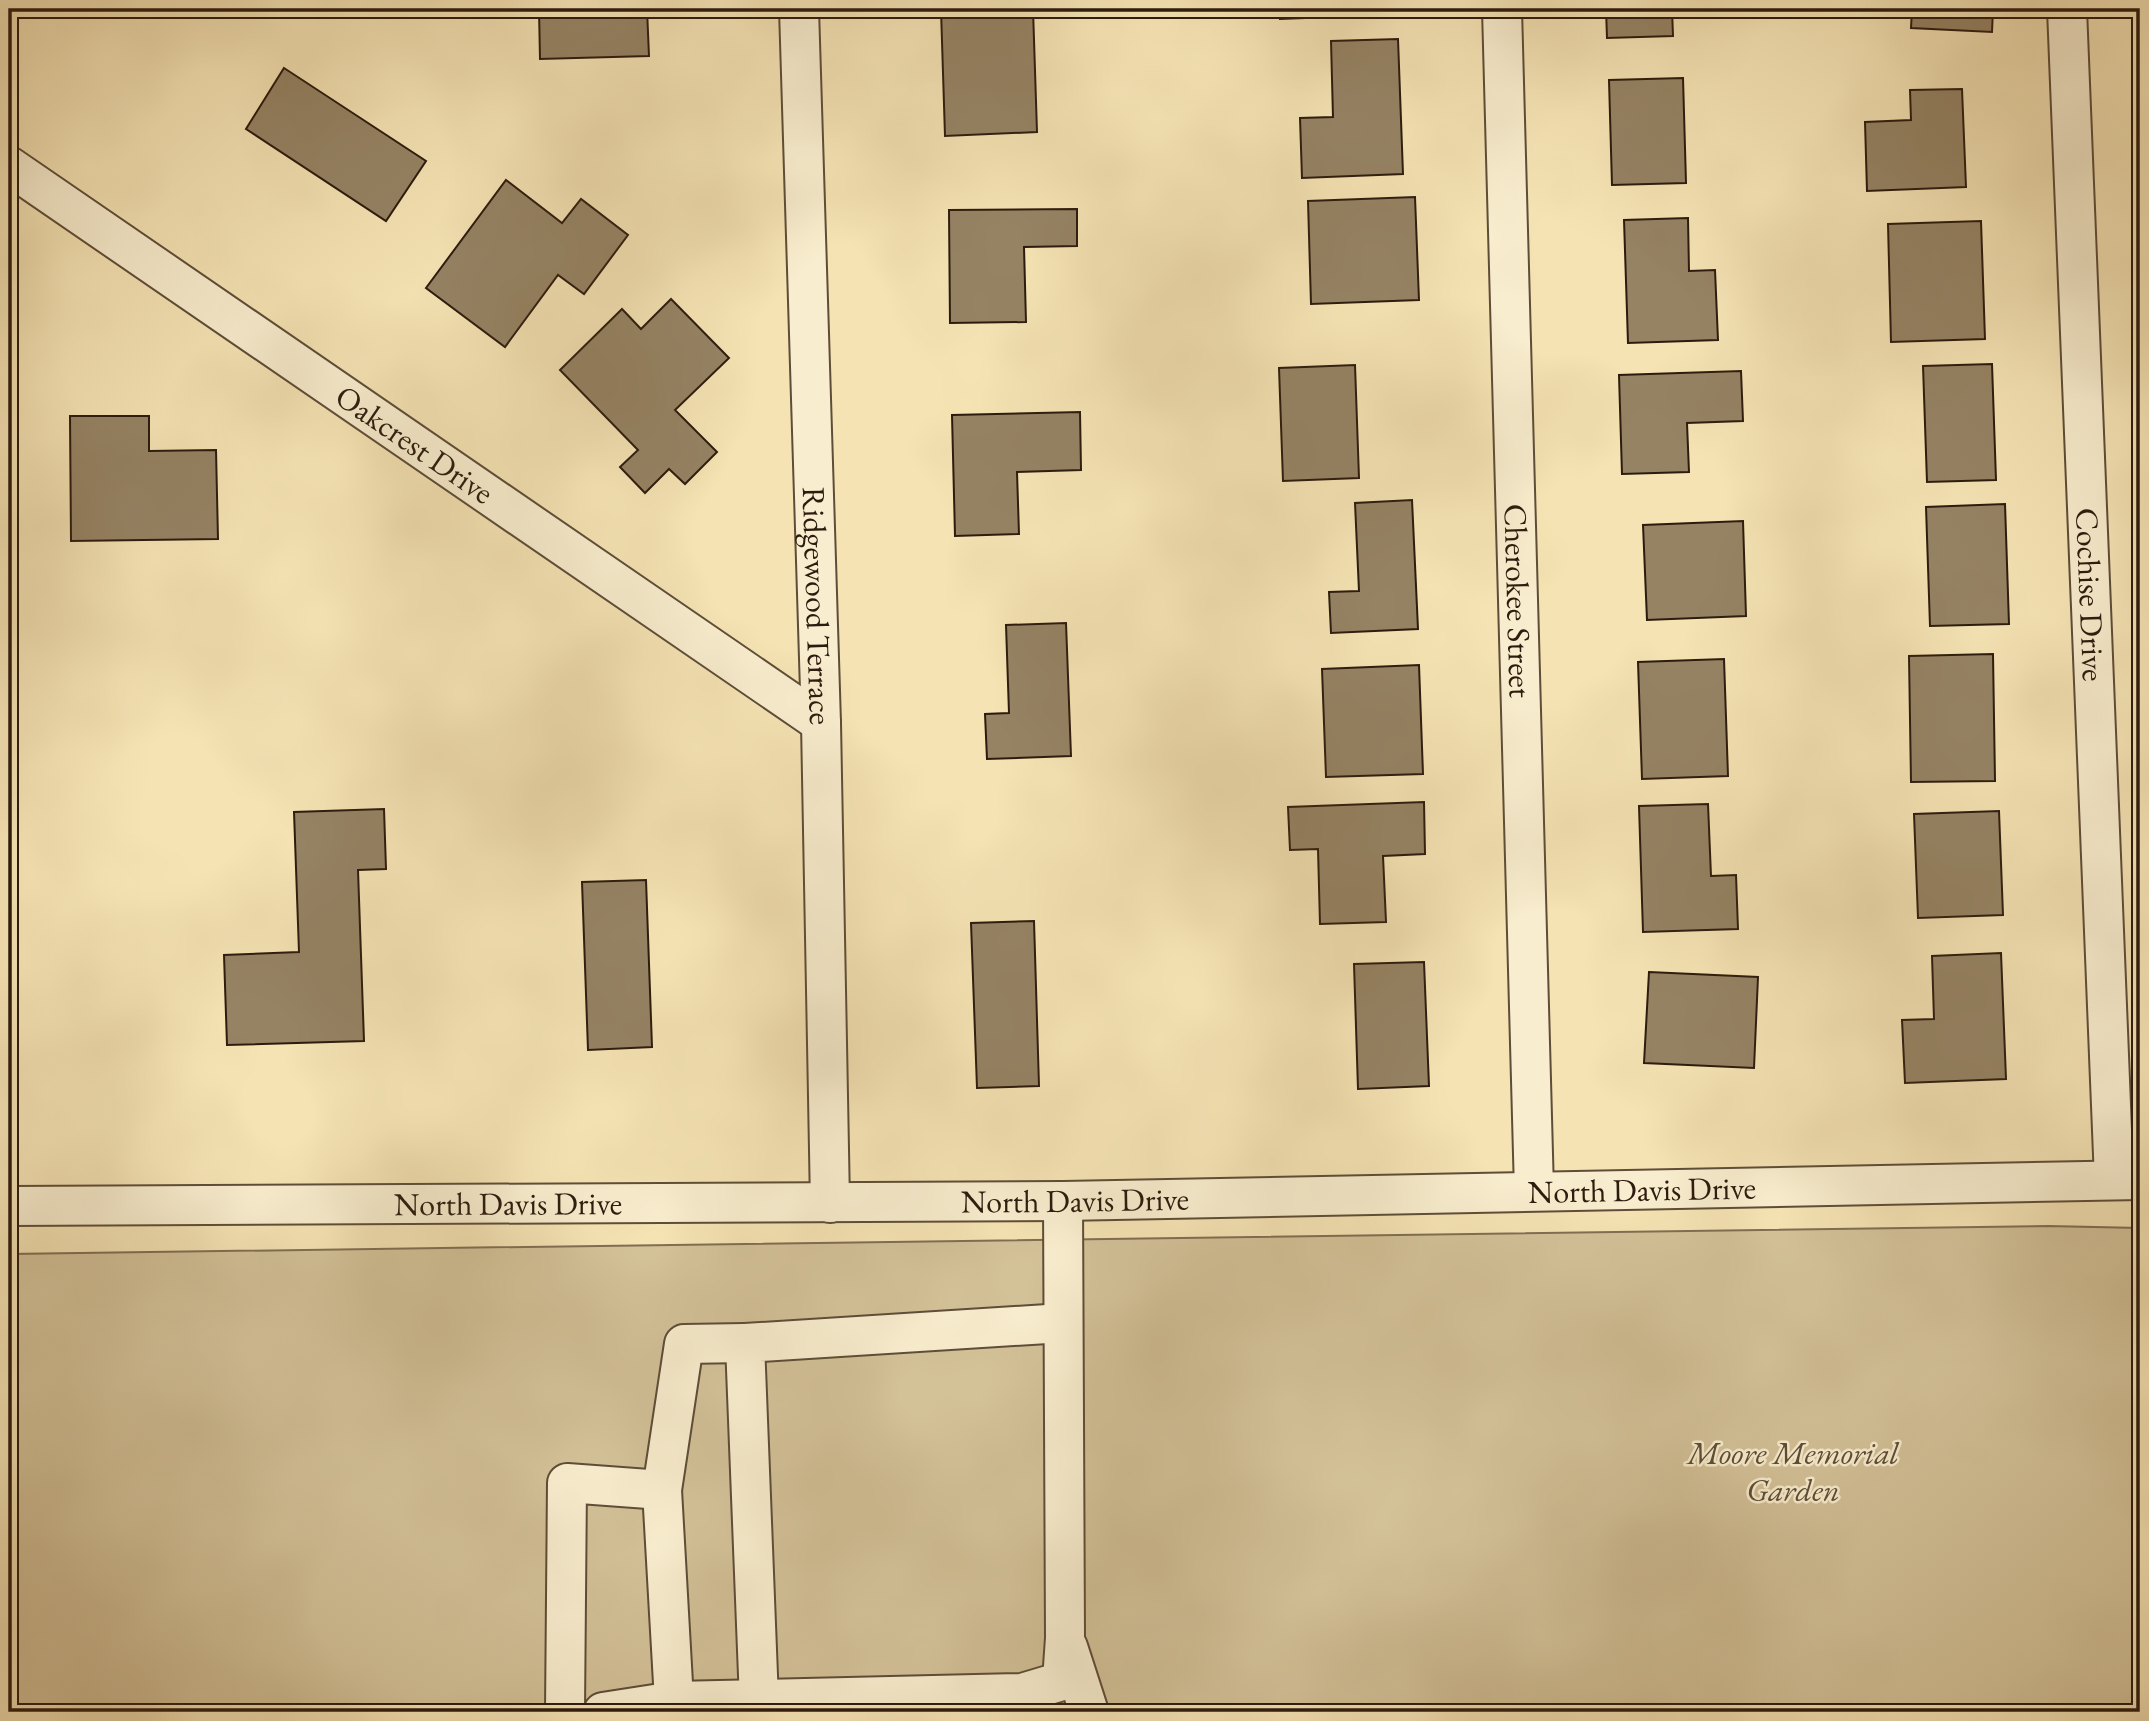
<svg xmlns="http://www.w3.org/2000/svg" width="2149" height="1721" font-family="'EB Garamond',serif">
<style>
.green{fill:#d3c198;stroke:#806e53;stroke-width:2}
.building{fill:#958364;stroke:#2c1b0e;stroke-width:2}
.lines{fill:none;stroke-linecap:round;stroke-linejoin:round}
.minor-casing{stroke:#5e4d38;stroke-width:42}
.minor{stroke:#f8edce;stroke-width:38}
.labels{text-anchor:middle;stroke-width:5;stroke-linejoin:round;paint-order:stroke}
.street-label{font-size:32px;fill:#2c1b0e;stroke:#f8edce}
.park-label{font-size:32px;font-style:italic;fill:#5e4d37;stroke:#f8edce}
</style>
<rect width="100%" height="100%" fill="#f5e3b4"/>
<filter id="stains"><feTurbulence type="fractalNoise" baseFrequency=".00286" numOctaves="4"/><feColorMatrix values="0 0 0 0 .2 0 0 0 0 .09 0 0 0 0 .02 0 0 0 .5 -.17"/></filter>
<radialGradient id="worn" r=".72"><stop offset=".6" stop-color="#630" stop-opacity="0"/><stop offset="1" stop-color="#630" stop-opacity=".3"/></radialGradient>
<path class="green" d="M2048,1226L2140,1228V1712H9V1254Z"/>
<g class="building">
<path d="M539,9H647L649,56L540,59Z"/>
<path d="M1033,9L1037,132L945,136L941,10Z"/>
<path d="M1280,9H1357L1358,16L1280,19Z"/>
<path d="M1606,9H1672L1673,36L1607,38Z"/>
<path d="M1912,9H1993L1992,32L1911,28Z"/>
<path d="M1398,39L1403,174L1302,178L1300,118L1333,117L1331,41Z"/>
<path d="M284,68L426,161L386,221L246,129Z"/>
<path d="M1683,78L1686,183L1612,185L1609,80Z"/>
<path d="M1962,89L1966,187L1867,191L1865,122L1911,120L1910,90Z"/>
<path d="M506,180L562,223L581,199L628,235L584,294L558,275L505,347L426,288Z"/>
<path d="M1415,197L1419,300L1311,304L1308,201Z"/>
<path d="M1077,209V246L1024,247L1026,322L950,323L949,210Z"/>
<path d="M1688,218L1689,271L1715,270L1718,340L1628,343L1624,220Z"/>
<path d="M1981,221L1985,339L1891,342L1888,224Z"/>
<path d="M671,299L729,358L675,410L717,452L685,484L669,469L645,493L620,467L638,450L560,370L622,309L641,329Z"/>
<path d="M1992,364L1996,480L1927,482L1923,366Z"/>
<path d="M1355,365L1359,478L1283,481L1279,368Z"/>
<path d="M1741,371L1743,421L1687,423L1689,472L1622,474L1619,375Z"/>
<path d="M1080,412L1081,470L1017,472L1019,534L955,536L952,415Z"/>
<path d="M70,416H149V451L216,450L218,539L71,541Z"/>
<path d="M1412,500L1418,629L1331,633L1329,592L1359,591L1355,503Z"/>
<path d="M2005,504L2009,624L1930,626L1926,507Z"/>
<path d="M1743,521L1746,616L1647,620L1643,525Z"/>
<path d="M1066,623L1071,756L987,759L985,714L1009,713L1006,625Z"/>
<path d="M1993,654L1995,781L1911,782L1909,656Z"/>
<path d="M1724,659L1728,776L1642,779L1638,662Z"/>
<path d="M1419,665L1423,774L1326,777L1322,669Z"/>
<path d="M1424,802L1425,854L1383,856L1386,922L1320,924L1318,849L1290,850L1288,807Z"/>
<path d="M1708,804L1711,876L1736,875L1738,929L1643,932L1639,806Z"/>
<path d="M384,809L386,869L358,870L364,1041L227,1045L224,955L299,952L294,812Z"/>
<path d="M1999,811L2003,915L1918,918L1914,814Z"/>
<path d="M646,880L652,1047L588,1050L582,882Z"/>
<path d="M1034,921L1039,1086L977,1088L971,923Z"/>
<path d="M2001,953L2006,1079L1905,1083L1902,1020L1934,1019L1932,956Z"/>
<path d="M1424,962L1429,1086L1358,1089L1354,964Z"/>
<path d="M1649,972L1758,977L1754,1068L1644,1063Z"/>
</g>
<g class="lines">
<g class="minor-casing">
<g id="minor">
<path id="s1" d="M799,9L821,723L830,1203"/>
<path id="s2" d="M1502,9L1534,1191"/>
<path id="s3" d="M2067,9L2114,1180"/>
<path id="s4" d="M9,166L821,723"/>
<path id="s5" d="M9,1206L1063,1201L2140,1180"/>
<path d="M1068,1647L1089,1712"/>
<path d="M674,1701L662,1490L684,1344L745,1343"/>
<path d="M759,1701L745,1343L1063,1323"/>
<path d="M565,1712L567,1483L662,1490"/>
<path d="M603,1712L674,1701L1022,1693L1062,1681L1065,1638L1063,1201"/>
</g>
</g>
<use href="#minor" class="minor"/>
</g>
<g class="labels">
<g class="street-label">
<text dy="11" stroke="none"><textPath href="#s4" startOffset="492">Oakcrest Drive</textPath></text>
<text dy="11" stroke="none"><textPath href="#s3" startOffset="586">Cochise Drive</textPath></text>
<text dy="11" stroke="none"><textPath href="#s2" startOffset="592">Cherokee Street</textPath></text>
<text dy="11" stroke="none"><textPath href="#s1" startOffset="597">Ridgewood Terrace</textPath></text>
<text dy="11" stroke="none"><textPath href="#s5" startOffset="1633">North Davis Drive</textPath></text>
<text dy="11" stroke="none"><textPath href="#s5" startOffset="1066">North Davis Drive</textPath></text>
<text dy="11" stroke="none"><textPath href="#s5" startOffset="499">North Davis Drive</textPath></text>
</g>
<g class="park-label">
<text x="1793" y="1464">Moore Memorial<tspan x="1793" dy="37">Garden</tspan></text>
</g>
</g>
<rect width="2149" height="1721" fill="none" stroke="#f5e3b4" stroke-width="35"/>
<rect x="10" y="10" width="2128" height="1700" fill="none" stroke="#2c1b0e" stroke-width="3.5"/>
<rect x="18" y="18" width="2114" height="1686" fill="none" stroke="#2c1b0e" stroke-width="2"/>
<rect width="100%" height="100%" filter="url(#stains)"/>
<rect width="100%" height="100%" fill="url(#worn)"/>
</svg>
